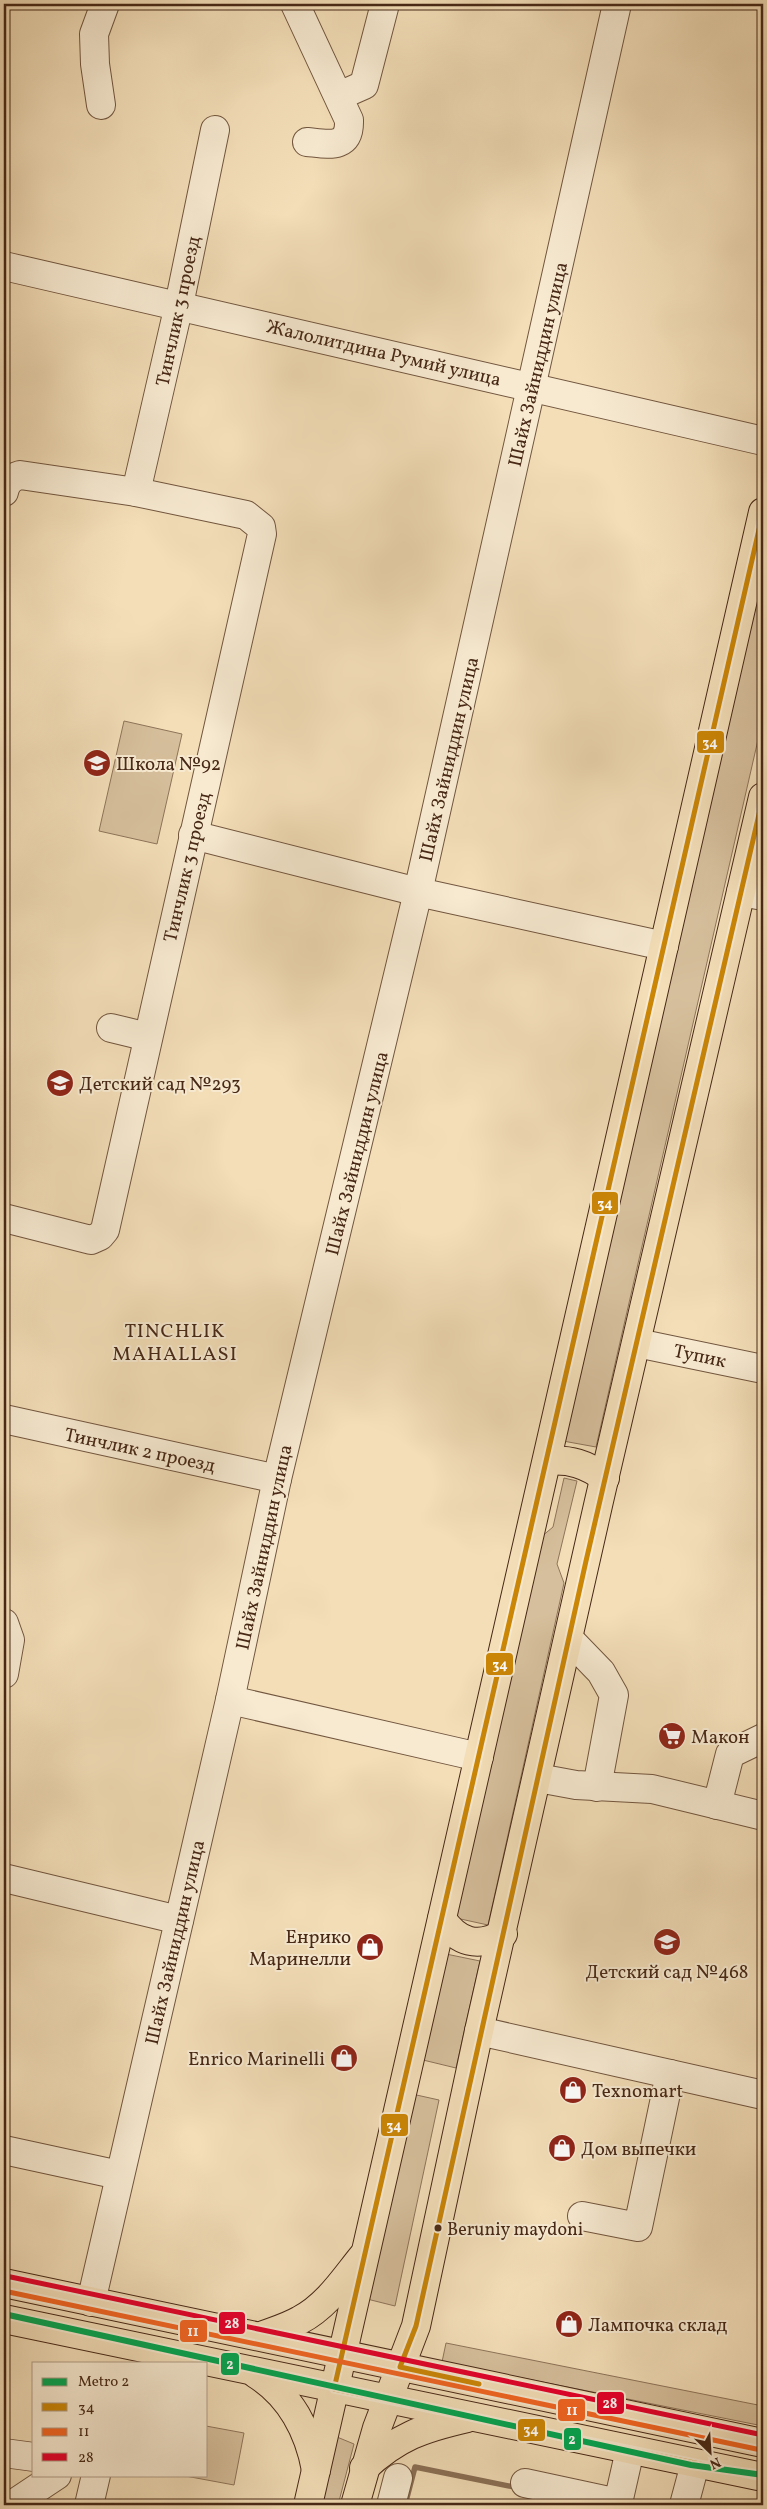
<svg xmlns="http://www.w3.org/2000/svg" width="767" height="2509" font-family="Vollkorn,serif">
<style>
.green{fill:#d6bf9c;stroke:#8e7459}
.lines{fill:none;stroke-linecap:round;stroke-linejoin:round}
.stream{stroke:#8b7056;stroke-width:5.5}
.minor-casing{stroke:#72563e;stroke-width:30}
.major-casing{stroke:#472816;stroke-width:30}
.highway-casing{stroke:#472816;stroke-width:30}
.minor{stroke:#f7ead1;stroke-width:28}
.major{stroke:#f3deb8;stroke-width:28}
.highway{stroke:#f3deb8;stroke-width:28}
.bus-1-casing{stroke:#f7ead1;stroke-width:9}
.bus-2-casing{stroke:#f7ead1;stroke-width:9}
.bus-3-casing{stroke:#f7ead1;stroke-width:9}
.bus-1{stroke:#cb8606;stroke-width:5}
.bus-2{stroke:#f26522;stroke-width:5}
.bus-3{stroke:#e4002b;stroke-width:5}
.metro-1-casing{stroke:#f7ead1;stroke-width:10}
.metro-1{stroke:#00a651;stroke-width:6}
.bus-dot{fill:#472816;stroke:#f7ead1;stroke-width:2}
.labels{text-anchor:middle;stroke-width:4;stroke-linejoin:round;paint-order:stroke}
.bus-label{font-size:18px;fill:#472816;stroke:#f7ead1;text-anchor:start}
.street-label{font-size:19px;fill:#472816;stroke:#f7ead1}
.poi-label{font-size:19px;fill:#472816;stroke:#f7ead1;text-anchor:start}
.neighbourhood-label{font-size:20px;letter-spacing:1px;fill:#472816;stroke:#f7ead1}
.line-badge{stroke:#f7ead1;stroke-width:2}
.badge-label{font-size:14px;text-anchor:middle;font-weight:bold;fill:#fff}
</style>
<rect width="100%" height="100%" fill="#f3deb8"/>
<filter id="stains"><feTurbulence type="fractalNoise" baseFrequency=".004" numOctaves="4"/><feColorMatrix values="0 0 0 0 .2 0 0 0 0 .09 0 0 0 0 .02 0 0 0 .5 -.17"/></filter>
<radialGradient id="worn" r=".72"><stop offset=".6" stop-color="#630" stop-opacity="0"/><stop offset="1" stop-color="#630" stop-opacity=".3"/></radialGradient>
<g class="green">
<path d="M763,572V718L596,1447L563,1441Z"/>
<path d="M124,721L182,734L157,844L99,831Z"/>
<path d="M564,1478L577,1481L557,1564L564,1583L488,1925L456,1918L541,1537L553,1527Z"/>
<path d="M446,1954L480,1961L456,2068L423,2060Z"/>
<path d="M412,2094L439,2100L395,2306L367,2299Z"/>
<path d="M446,2343L763,2406V2426L442,2362Z"/>
<path d="M206,2426L244,2433L234,2485L180,2475H206Z"/>
<path d="M337,2437L354,2444L338,2505H322Z"/>
</g>
<g class="lines">
<path class="stream" d="M405,2505L415,2467L519,2488"/>
<g class="minor-casing">
<g id="minor">
<path d="M295,4L349,120C350,150 328,144 307,142"/>
<path d="M339,96L364,85L385,4"/>
<path d="M101,105L95,64L94,34L105,4"/>
<path d="M4,266L763,441"/>
<path d="M4,492C6,483 10,478 20,475L136,492L246,515L261,527L262,534L105,1230L100,1236L91,1240L4,1218"/>
<path d="M136,492L179,305L215,130"/>
<path d="M193,835L418,892L664,946"/>
<path d="M741,892L763,896"/>
<path d="M111,1028L148,1037"/>
<path d="M637,1343L763,1369"/>
<path d="M4,1419L277,1479"/>
<path d="M4,1623L10,1640L4,1674"/>
<path d="M569,1639L601,1672L614,1695L597,1787"/>
<path d="M230,1700L479,1757"/>
<path d="M538,1778L576,1785L652,1789L763,1816"/>
<path d="M717,1805L730,1754L763,1738"/>
<path d="M4,1878L179,1920"/>
<path d="M479,2031L763,2095"/>
<path d="M4,2150L119,2175"/>
<path d="M582,2216L638,2227L670,2074"/>
<path d="M91,2302L230,1700L277,1479L418,892L617,4"/>
<path d="M4,2453L34,2457"/>
<path d="M525,2483L618,2503L630,2450"/>
<path d="M12,2505L57,2475"/>
<path d="M89,2505L96,2475"/>
<path d="M391,2505L398,2478"/>
<path d="M684,2505L695,2464"/>
</g>
</g>
<g class="major-casing">
<g id="major">
<path d="M4,2283L763,2443"/>
<path d="M4,2319C257,2374 510,2426 763,2477"/>
<path d="M256,2374C290,2395 309,2431 316,2470"/>
</g>
</g>
<g class="highway-casing">
<g id="highway">
<path d="M547,1461C570,1459 586,1464 605,1478"/>
<path d="M442,1919C458,1943 478,1948 503,1934"/>
<path d="M261,2336C274,2331 288,2327 300,2320C327,2306 344,2279 362,2257"/>
<path d="M364,2468C397,2437 423,2428 467,2418"/>
<path d="M308,2505L763,512"/>
<path d="M355,2505L377,2428L416,2326L479,2031L599,1501L763,797"/>
</g>
</g>
<use href="#minor" class="minor"/>
<use href="#major" class="major"/>
<use href="#highway" class="highway"/>
<g class="bus-1-casing">
<g id="bus-1">
<path d="M763,512L334,2389L763,2477"/>
<path d="M479,2384L400,2367L416,2326L586,1561L763,797"/>
</g>
</g>
<g class="bus-2-casing">
<path id="bus-2" d="M4,2291L761,2450"/>
</g>
<g class="bus-3-casing">
<path id="bus-3" d="M6,2276L763,2435"/>
</g>
<use href="#bus-1" class="bus-1"/>
<use href="#bus-2" class="bus-2"/>
<use href="#bus-3" class="bus-3"/>
<g class="metro-1-casing">
<path id="metro-1" d="M4,2314L691,2465L763,2475"/>
</g>
<use href="#metro-1" class="metro-1"/>
</g>
<defs>
<g id="school-disc" transform="scale(1.4375)"><circle r="9.5" fill="#8f2418" stroke="#f7ead1"/><path d="M0-5L7-2L0 1L-7-2ZM-4 1L0 2.5L4 1V4Q0 6-4 4Z" fill="#fff"/></g>
<g id="supermarket-disc" transform="scale(1.4375)"><circle r="9.5" fill="#8f2418" stroke="#f7ead1"/><path d="M-6-5.5h2.5l.6 2H6L4.5 2H-2.5L-4.4-4H-6ZM-1.5 3.2a1.3 1.3 0 1 0 .1 0ZM3 3.2a1.3 1.3 0 1 0 .1 0Z" fill="#fff"/></g>
<g id="shop-disc" transform="scale(1.4375)"><circle r="9.5" fill="#8f2418" stroke="#f7ead1"/><path d="M-5-2.5h2.3a2.7 3.5 0 0 1 5.4 0H5L5.5 6h-11ZM-1.5-2.5h3a1.5 2.3 0 0 0-3 0Z" fill="#fff"/></g>
</defs>
<g fill-rule="evenodd">
<use href="#school-disc" x="97" y="763"/>
<use href="#school-disc" x="60" y="1083"/>
<use href="#supermarket-disc" x="672" y="1736"/>
<use href="#school-disc" x="667" y="1942"/>
<use href="#shop-disc" x="370" y="1947"/>
<use href="#shop-disc" x="344" y="2058"/>
<use href="#shop-disc" x="573" y="2090"/>
<use href="#shop-disc" x="562" y="2148"/>
<use href="#shop-disc" x="569" y="2324"/>
</g>
<circle class="bus-dot" cx="438" cy="2228" r="4.5"/>
<g class="labels">
<g class="bus-label">
<text x="447" y="2235">Beruniy maydoni</text>
</g>
<g class="street-label">
<text transform="translate(177 311) rotate(-78)" y="7">Тинчлик 3 проезд</text>
<text transform="translate(384 352) rotate(13)" y="7">Жалолитдина Румий улица</text>
<text transform="translate(537 364) rotate(-77)" y="7">Шайх Зайниддин улица</text>
<text transform="translate(448 759) rotate(-77)" y="7">Шайх Зайниддин улица</text>
<text transform="translate(186 867) rotate(-77)" y="7">Тинчлик 3 проезд</text>
<text transform="translate(356 1153) rotate(-76)" y="7">Шайх Зайниддин улица</text>
<text transform="translate(700 1355) rotate(12)" y="7">Тупик</text>
<text transform="translate(140 1449) rotate(12)" y="7">Тинчлик 2 проезд</text>
<text transform="translate(263 1547) rotate(-78)" y="7">Шайх Зайниддин улица</text>
<text transform="translate(174 1942) rotate(-77)" y="7">Шайх Зайниддин улица</text>
</g>
<g class="poi-label">
<text x="116" y="770">Школа №92</text>
<text x="79" y="1090">Детский сад №293</text>
<text x="691" y="1743">Макон</text>
<text x="351" y="1943" text-anchor="end">Енрико<tspan x="351" dy="22">Маринелли</tspan></text>
<text x="667" y="1978" text-anchor="middle">Детский сад №468</text>
<text x="325" y="2065" text-anchor="end">Enrico Marinelli</text>
<text x="592" y="2097">Texnomart</text>
<text x="581" y="2155">Дом выпечки</text>
<text x="588" y="2331">Лампочка склад</text>
</g>
<g class="neighbourhood-label">
<text x="175" y="1337">TINCHLIK<tspan x="175" dy="23">MAHALLASI</tspan></text>
</g>
</g>
<g class="line-badge">
<rect x="696" y="730" width="29" height="24" rx="5" fill="#cb8606"/>
<rect x="591" y="1191" width="28" height="24" rx="5" fill="#cb8606"/>
<rect x="485" y="1652" width="29" height="24" rx="5" fill="#cb8606"/>
<rect x="380" y="2113" width="29" height="24" rx="5" fill="#cb8606"/>
<rect x="218" y="2311" width="28" height="24" rx="5" fill="#e4002b"/>
<rect x="179" y="2319" width="29" height="24" rx="5" fill="#f26522"/>
<rect x="220" y="2352" width="20" height="24" rx="5" fill="#00a651"/>
<rect x="596" y="2391" width="29" height="24" rx="5" fill="#e4002b"/>
<rect x="557" y="2398" width="29" height="24" rx="5" fill="#f26522"/>
<rect x="517" y="2418" width="29" height="24" rx="5" fill="#cb8606"/>
<rect x="563" y="2427" width="19" height="24" rx="5" fill="#00a651"/>
</g>
<g class="badge-label">
<text x="710" y="747">34</text>
<text x="605" y="1208">34</text>
<text x="500" y="1669">34</text>
<text x="394" y="2130">34</text>
<text x="232" y="2328">28</text>
<text x="193" y="2336">11</text>
<text x="230" y="2369">2</text>
<text x="610" y="2408">28</text>
<text x="572" y="2415">11</text>
<text x="531" y="2434">34</text>
<text x="572" y="2444">2</text>
</g>
<rect width="767" height="2509" fill="none" stroke="#f3deb8" stroke-width="20"/>
<rect x="5" y="5" width="757" height="2499" fill="none" stroke="#472816" stroke-width="2.5"/>
<rect x="10" y="10" width="747" height="2489" fill="none" stroke="#472816"/>
<rect x="32" y="2362" width="175" height="115" fill="#f7ead1" stroke="#b19c86"/>
<rect x="42" y="2378" width="25" height="8" fill="#00a651" stroke="#b19c86"/>
<text x="78" y="2386" font-size="15" fill="#472816">Metro 2</text>
<rect x="42" y="2403" width="25" height="8" fill="#cb8606" stroke="#b19c86"/>
<text x="78" y="2412" font-size="15" fill="#472816">34</text>
<rect x="42" y="2428" width="25" height="8" fill="#f26522" stroke="#b19c86"/>
<text x="78" y="2436" font-size="15" fill="#472816">11</text>
<rect x="42" y="2453" width="25" height="8" fill="#e4002b" stroke="#b19c86"/>
<text x="78" y="2462" font-size="15" fill="#472816">28</text>
<g transform="translate(710 2452) rotate(155)" stroke="#f7ead1" stroke-width="4" paint-order="stroke">
<path d="M0-4L9 19L0 12L-9 19Z" fill="#472816"/>
<text y="-8" font-size="14" font-weight="bold" text-anchor="middle" fill="#472816">N</text>
</g>
<rect width="100%" height="100%" filter="url(#stains)"/>
<rect width="100%" height="100%" fill="url(#worn)"/>
</svg>
